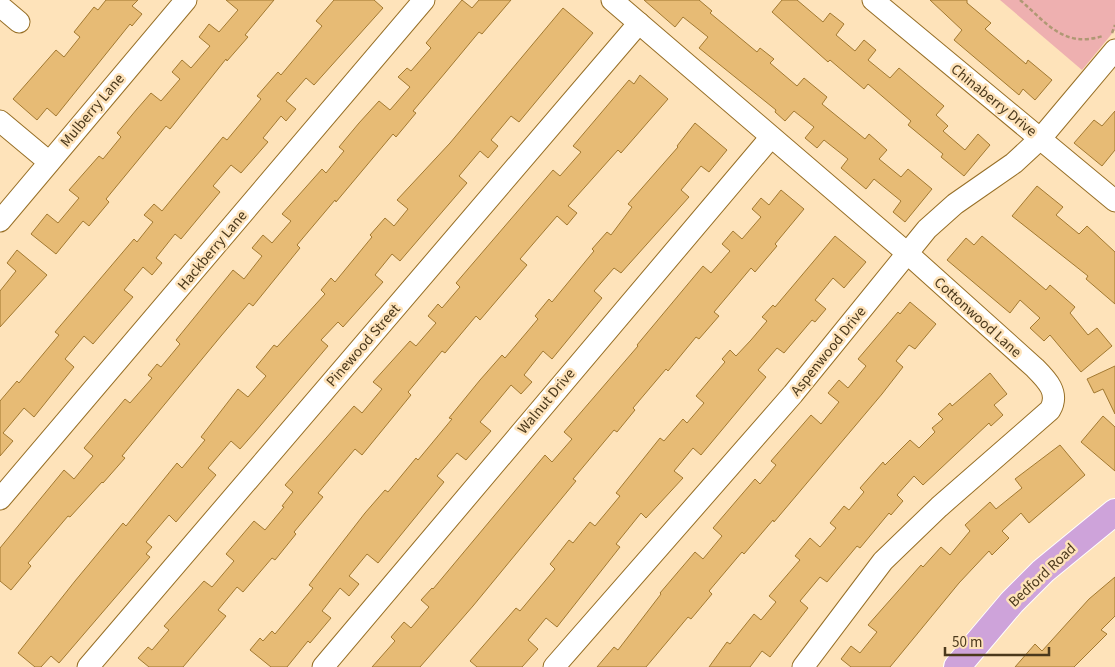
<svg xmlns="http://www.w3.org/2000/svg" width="1115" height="667" font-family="'Source Sans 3',sans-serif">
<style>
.green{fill:#eeb0b0}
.building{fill:#e7bb75;stroke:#a27931}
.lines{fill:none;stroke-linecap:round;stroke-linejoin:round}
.minor-casing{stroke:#976f26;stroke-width:23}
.major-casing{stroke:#fff;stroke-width:28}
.path{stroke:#af9874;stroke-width:2.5;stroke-dasharray:4 2.5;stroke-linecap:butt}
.minor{stroke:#fff;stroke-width:21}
.major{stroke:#cea3da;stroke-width:26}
.labels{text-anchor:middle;stroke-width:5;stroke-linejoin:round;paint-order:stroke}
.street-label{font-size:15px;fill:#4b391c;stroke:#fee3ba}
</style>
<rect width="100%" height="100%" fill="#fee3ba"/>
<path class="green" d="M1000,0H1115V30L1082,70Z"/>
<g class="building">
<path d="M106,0H138L132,6L142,14L132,26L130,24L56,116L47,108L37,120L13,99L56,50L64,57L80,37L74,32L94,7L98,10Z"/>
<path d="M226,0H274L245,35L248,37L227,61L226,59L170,129L166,126L134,165L106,199L109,202L89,226L83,221L56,254L31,234L47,214L58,223L79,198L69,190L99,156L103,159L121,137L117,133L137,109L151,93L161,101L180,79L172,72L182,60L191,68L210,46L199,37L209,24L219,32L238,10Z"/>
<path d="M334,0H374L383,8L314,85L306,78L286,101L296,109L286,121L281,116L263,138L268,142L241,173L231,165L213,186L220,192L181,239L175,234L156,258L162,263L152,275L143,267L124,290L133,297L93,344L84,336L65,359L74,367L34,417L24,408L3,433L13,441L0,456V401L17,381L19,383L59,335L55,332L134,239L137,242L153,222L144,215L154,204L162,211L223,137L227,140L261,99L257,96L278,72L281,75L322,26L316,21Z"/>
<path d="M462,0L472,8L479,0H511L482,34L479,32L445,73L413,111L416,113L396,137L393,134L336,202L335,200L297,245L300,248L253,306L249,303L221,336L122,456L125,458L103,483L102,482L70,517L68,516L28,563L31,566L11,590L0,581V548L64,470L74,479L93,456L84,448L125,399L130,403L152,378L148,375L157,364L161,367L180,344L176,340L233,270L244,279L262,256L252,248L263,235L272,243L291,221L282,214L322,169L326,173L344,151L339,147L359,123L379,101L390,110L410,87L398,77L407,68L411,71L431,48L426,43Z"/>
<path d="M644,0H699L712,11L710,13L757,52L760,48L774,59L770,63L797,86L804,78L827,97L822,104L865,139L869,134L887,150L879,159L901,177L908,169L932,189L905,222L893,212L901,201L874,179L866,189L841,168L848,159L824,140L817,148L805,138L814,127L794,111L785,121L775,112L776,110L699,48L708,37L683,17L675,27Z"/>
<path d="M782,0H797L823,22L830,13L844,24L836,35L855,51L864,40L876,50L868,60L890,78L899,68L944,106L936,115L948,126L943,131L965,150L978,134L990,145L964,176L941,157L943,154L908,125L911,121L868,84L864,89L830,60L828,62L772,12Z"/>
<path d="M930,0H967V3L991,23L985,29L1026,64L1028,60L1052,80L1035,100L1023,89L1019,95L954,40L962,30Z"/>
<path d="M563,8L593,33L519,122L511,116L491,140L498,146L488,158L480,151L459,176L467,183L400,261L392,254L375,275L383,282L343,327L338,322L321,340L328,346L255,432L240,449L231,441L208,468L216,475L176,522L169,515L146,542L152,547L146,554L150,557L59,663L51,656L41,667H35L18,653L75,581L123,523L126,526L177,463L182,468L205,440L201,437L238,389L248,397L266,376L256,367L274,345L277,347L325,294L321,290L331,278L335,282L372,237L370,235L385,218L394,226L408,209L397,200L450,143Z"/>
<path d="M640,75L668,99L621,153L618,150L568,206L577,213L567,225L557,216L520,259L527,265L480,320L476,316L445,353L442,351L408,392L411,395L362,455L355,449L318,493L323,497L294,532L296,534L275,560L272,558L243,592L237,587L218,610L226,616L183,667H149L138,658L148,647L152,650L169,630L164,626L204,581L212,587L234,561L226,554L254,521L265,530L284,507L282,506L293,492L285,485L354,406L362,413L382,389L373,382L410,341L416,346L436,323L428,316L438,304L442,308L460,287L456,283L553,170L560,176L581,152L573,146L629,80L634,84Z"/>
<path d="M1115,111V150L1102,166L1074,143L1094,120L1102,126Z"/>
<path d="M695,123L727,150L709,172L701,166L681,190L689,197L621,273L614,268L594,291L602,298L552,359L543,351L524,375L532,382L521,394L511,385L491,409L480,422L491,431L466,460L457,453L437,476L444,482L378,563L367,554L349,576L359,584L349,596L340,588L322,611L331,618L310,643L308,641L287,667H271L250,650L260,638L263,641L272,631L275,634L313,588L309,585L365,513L385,490L388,492L416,458L418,460L452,419L449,418L480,380L502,355L505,358L538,319L535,316L549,299L552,302L594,251L592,249L607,232L611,235L632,207L628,204L678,147L677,146Z"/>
<path d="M1037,186L1063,207L1056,215L1079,234L1087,226L1115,252V304L1086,279L1088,276L1012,216Z"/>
<path d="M781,190L804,209L775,244L777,246L755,272L751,268L714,312L719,316L699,339L696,337L668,371L666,369L633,408L635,410L617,432L614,430L573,479L576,481L473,606L420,667H372L395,641L391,637L404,622L411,628L429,607L421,600L432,588L433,589L545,455L552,462L572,439L564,432L638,346L637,345L703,266L711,273L730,251L722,244L733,231L742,239L761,217L752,209L761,198L769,205Z"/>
<path d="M835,236L866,262L844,288L833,278L815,300L826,309L815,322L812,320L784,353L777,348L758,370L766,377L701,455L693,448L674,471L683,478L646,518L641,513L616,544L620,547L557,627L546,618L528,640L538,649L522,667H477L470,661L516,608L520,611L555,569L550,564L569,540L573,543L590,522L595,526L620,496L616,493L660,438L664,441L683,419L687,423L704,403L696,396L725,362L722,359L730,350L736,356L751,340L767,321L762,317L773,305L775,307Z"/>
<path d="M982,236L1046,290L1050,285L1075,307L1070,313L1088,335L1097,328L1112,346L1081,372L1050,335L1044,341L1030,328L1040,318L1020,300L1010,313L947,260L966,238L974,245Z"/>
<path d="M17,250L47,275L0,327V291L16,271L7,263Z"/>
<path d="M910,302L936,324L915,349L909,345L896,361L903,367L882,394L774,522L773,520L744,554L742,552L709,591L712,594L691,619L688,617L646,667H597L614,647L618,650L661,594L660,593L695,552L703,559L722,536L713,528L755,479L760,484L776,465L771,461L811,415L821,424L839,402L828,393L839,380L848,388L866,366L858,359L898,312L900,314Z"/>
<path d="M1115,366V414L1103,389L1094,393L1087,379Z"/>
<path d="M990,373L1007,394L994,405L1003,415L991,426L989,423L923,485L914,476L897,495L903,501L891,515L889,513L860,548L857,546L827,582L820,577L800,601L808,608L770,657L762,651L750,667H709L727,642L730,644L754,614L761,620L776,602L769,596L800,560L795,556L810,538L820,547L836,528L830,523L844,506L849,510L864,492L860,488L883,462L885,465L910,440L919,448L935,432L932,428L943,419L938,414L950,403L952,406Z"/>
<path d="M1103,416L1115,427V471L1081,442Z"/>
<path d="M1060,445L1085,475L1029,523L1021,513L1002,531L1009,538L992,555L989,551L959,583L890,667H851L841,659L851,646L860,653L877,632L868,625L921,565L923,567L941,547L950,555L970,531L965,525L990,502L996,509L1022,488L1015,479Z"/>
<path d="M1115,577V616L1101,630L1107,634L1074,667H1015L1035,644L1042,651L1089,599Z"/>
</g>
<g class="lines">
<g class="minor-casing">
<g id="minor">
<path d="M612,0L907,253L1035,368C1047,380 1060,393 1050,410L939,507L883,561L803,667"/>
<path d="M873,0L1115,201"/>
<path d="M0,6L19,22"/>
<path d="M0,121L49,162"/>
<path d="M0,221L186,0"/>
<path d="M0,499L424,0"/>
<path d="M88,667L639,23"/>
<path d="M323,667L771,137"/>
<path d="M554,667L793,394L927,229L955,204L1014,163L1041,138L1115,50"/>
</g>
</g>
<g class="major-casing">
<path id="major" d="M957,667L1012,602L1043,571L1115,512"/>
</g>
<g class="path">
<path d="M1020,0C1048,24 1063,48 1103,36"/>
<path d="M1112,33L1115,25"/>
</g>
<use href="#minor" class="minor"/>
<use href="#major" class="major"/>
</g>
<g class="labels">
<g class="street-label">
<text transform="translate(994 100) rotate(39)" y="5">Chinaberry Drive</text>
<text transform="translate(92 110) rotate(-50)" y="5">Mulberry Lane</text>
<text transform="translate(212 250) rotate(-50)" y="5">Hackberry Lane</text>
<text transform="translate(978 317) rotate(42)" y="5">Cottonwood Lane</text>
<text transform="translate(363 345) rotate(-49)" y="5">Pinewood Street</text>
<text transform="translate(828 351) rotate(-51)" y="5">Aspenwood Drive</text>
<text transform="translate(546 401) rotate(-50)" y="5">Walnut Drive</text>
<text transform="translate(1042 575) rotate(-43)" y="5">Bedford Road</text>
</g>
</g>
<path d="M945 647v8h104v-8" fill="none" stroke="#4b391c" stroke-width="2.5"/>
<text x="952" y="647" font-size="15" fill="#4b391c" stroke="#fee3ba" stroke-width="4" paint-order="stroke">50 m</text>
</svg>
